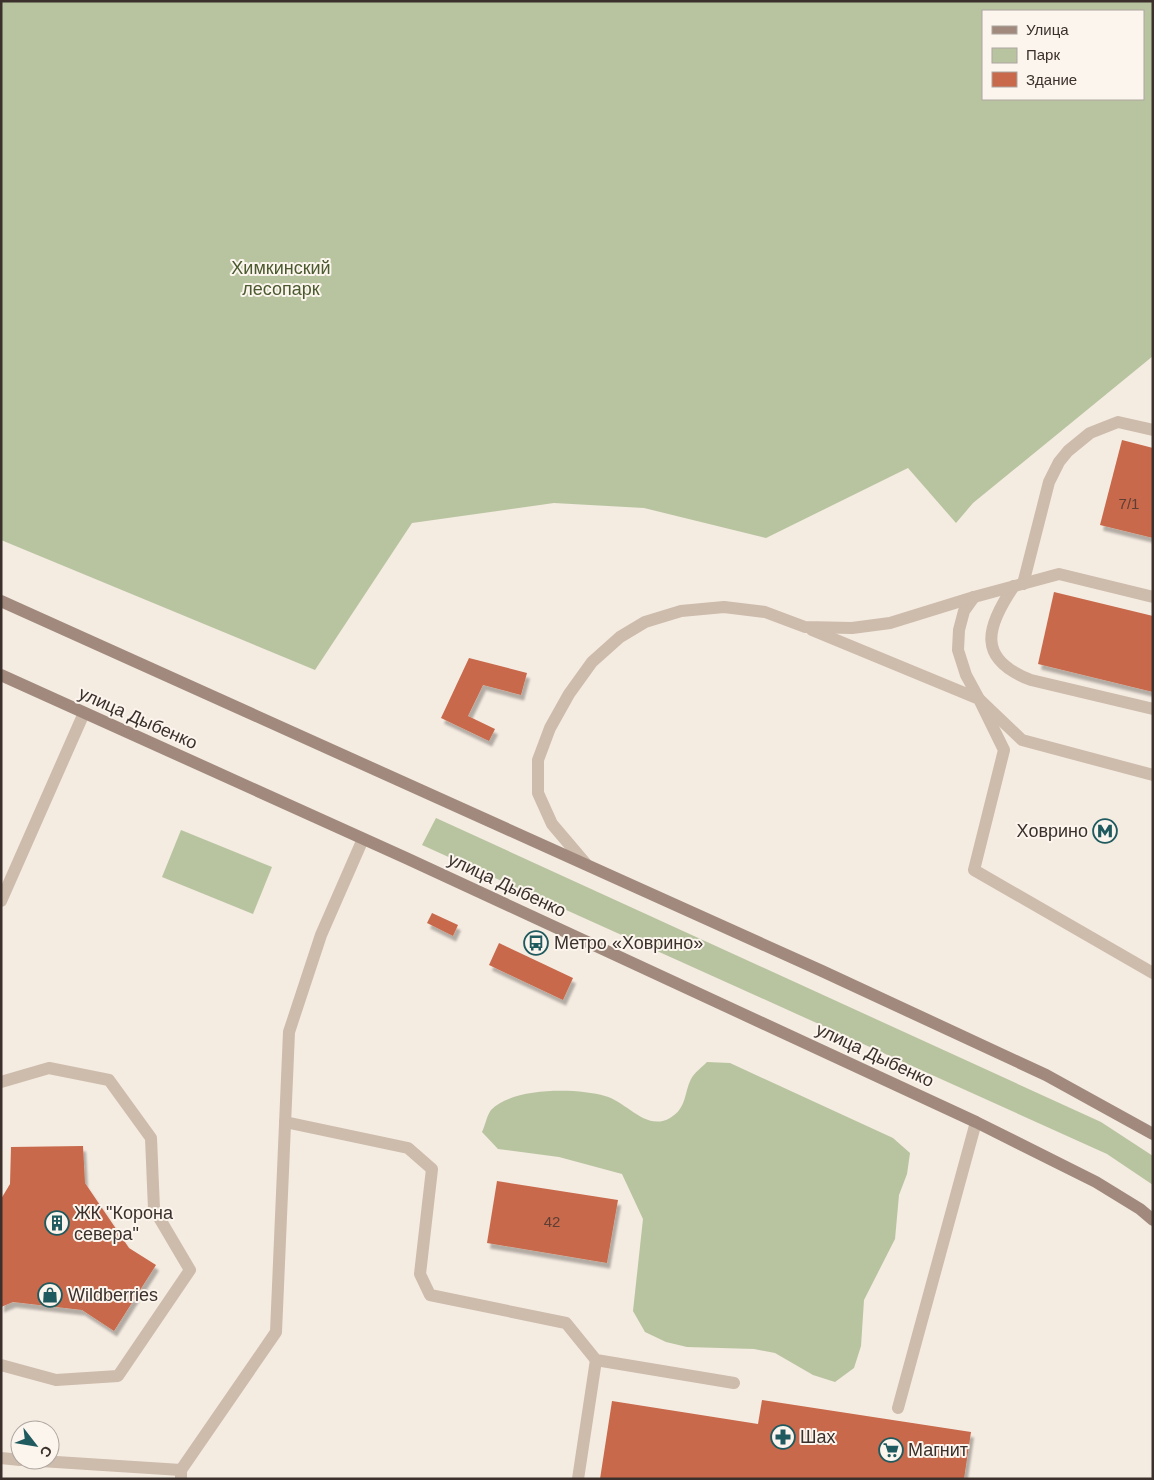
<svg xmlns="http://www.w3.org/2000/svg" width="1154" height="1480" font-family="Helvetica,sans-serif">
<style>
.green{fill:#b8c4a0;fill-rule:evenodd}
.building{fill:#c8694b;filter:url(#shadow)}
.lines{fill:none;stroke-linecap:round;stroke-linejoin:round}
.service{stroke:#cdbbac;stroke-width:12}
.secondary{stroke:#a18a7d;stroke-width:12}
.labels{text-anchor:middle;stroke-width:4;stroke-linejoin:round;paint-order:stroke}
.number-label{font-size:15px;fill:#5e3e33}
.park-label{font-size:18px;fill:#4a5a2e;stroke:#fbf5ee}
.street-label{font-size:18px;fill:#3b302b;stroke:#fbf5ee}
.poi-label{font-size:18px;fill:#3b302b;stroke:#fbf5ee;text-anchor:start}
</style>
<defs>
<filter id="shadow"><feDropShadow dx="3" dy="5.5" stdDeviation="1" flood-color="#0004"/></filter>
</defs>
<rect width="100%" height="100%" fill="#f4ebe1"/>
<g class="green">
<path d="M1,1H1153V356L973,503L956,523L908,468L766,538L644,508L554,503L412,523L315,670L1,540ZM983,11H1143V99H983Z"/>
<path d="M436,818L1101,1122L1153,1156V1185L1107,1154L422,845Z"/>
<path d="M181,830L272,867L253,914L162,877Z"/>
<path d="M707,1062L730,1063L893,1138L910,1153L907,1174L899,1195L895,1239L864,1300L861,1346L854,1368L835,1382L813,1375L775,1353L754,1349L687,1347L666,1342L645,1332L633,1311L643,1219L622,1174L559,1157L498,1149L482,1132C485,1126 487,1115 491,1110C513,1087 577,1088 605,1096C626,1101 646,1132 670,1118C687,1108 684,1093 691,1079C694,1073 702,1067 707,1062Z"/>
</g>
<g class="building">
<path d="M1122,440L1153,448V538L1100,525Z"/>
<path d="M1054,592L1153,616V692L1038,664Z"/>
<path d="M469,658L527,673L521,695L483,685L468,716L495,729L489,741L441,718Z"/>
<path d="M432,913L458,925L453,936L427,923Z"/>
<path d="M499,943L573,978L563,1000L489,965Z"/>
<path d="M83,1146L85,1183L129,1248L156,1265L114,1331L82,1310L13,1302L1,1307V1199L10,1184L11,1147Z"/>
<path d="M497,1181L618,1200L607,1263L487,1243Z"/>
<path d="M762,1400L971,1432L964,1479H600L612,1401L758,1424Z"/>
</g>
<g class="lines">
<g class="service">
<path d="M1023,584L1049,482L1059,462L1068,451L1090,433L1118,422L1153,430"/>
<path d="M1014,586C986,627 976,659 1031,680L1153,709"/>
<path d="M974,597L964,611L959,630L958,650L966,675L979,699L1022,740L1153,775"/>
<path d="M812,630L979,699L1004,750L974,870L1153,973"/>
<path d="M586,864L552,824L538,793V760L550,728L569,694L592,662L620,637L645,622L681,611L724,607L765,612L805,627L852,628L890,623L974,597L1059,574L1153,597"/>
<path d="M1,901L84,713"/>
<path d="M1,1082L49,1068L109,1080L151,1138L154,1209L190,1270L118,1376L56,1380L1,1365"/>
<path d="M285,1122L408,1148L432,1169L420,1274L430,1295L566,1323L596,1360L734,1383"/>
<path d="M898,1408L976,1122"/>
<path d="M1,1458L20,1460"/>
<path d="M25,1460L181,1470"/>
<path d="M181,1479V1470L276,1332L289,1032L321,935L363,839"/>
<path d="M578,1479L596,1360"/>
</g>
<g class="secondary">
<path d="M1,601L822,971L1046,1075L1153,1134"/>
<path d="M1,675L406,858L976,1122L1096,1182L1140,1209L1153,1220"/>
</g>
</g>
<defs>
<g id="metro-ring" transform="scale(1.25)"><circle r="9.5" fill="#fbf5ee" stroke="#1f5a5e" stroke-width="1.5"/><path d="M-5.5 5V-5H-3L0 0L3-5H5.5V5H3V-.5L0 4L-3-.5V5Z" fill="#1f5a5e"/></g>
<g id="bus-ring" transform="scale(1.25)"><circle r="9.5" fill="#fbf5ee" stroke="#1f5a5e" stroke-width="1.5"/><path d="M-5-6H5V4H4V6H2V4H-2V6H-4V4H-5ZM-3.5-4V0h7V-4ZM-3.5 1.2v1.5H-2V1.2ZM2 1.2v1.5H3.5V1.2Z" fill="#1f5a5e"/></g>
<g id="building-ring" transform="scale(1.25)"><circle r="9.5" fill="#fbf5ee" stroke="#1f5a5e" stroke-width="1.5"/><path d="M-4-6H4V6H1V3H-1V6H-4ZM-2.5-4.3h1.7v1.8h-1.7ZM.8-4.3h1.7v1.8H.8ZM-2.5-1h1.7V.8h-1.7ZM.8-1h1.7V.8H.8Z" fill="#1f5a5e"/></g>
<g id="shop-ring" transform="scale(1.25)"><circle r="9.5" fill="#fbf5ee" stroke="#1f5a5e" stroke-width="1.5"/><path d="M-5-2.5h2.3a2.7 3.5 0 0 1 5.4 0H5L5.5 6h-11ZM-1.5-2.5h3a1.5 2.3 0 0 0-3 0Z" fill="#1f5a5e"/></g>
<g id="pharmacy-ring" transform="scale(1.25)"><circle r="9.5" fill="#fbf5ee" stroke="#1f5a5e" stroke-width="1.5"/><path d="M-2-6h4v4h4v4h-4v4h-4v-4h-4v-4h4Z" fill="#1f5a5e"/></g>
<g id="supermarket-ring" transform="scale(1.25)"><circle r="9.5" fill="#fbf5ee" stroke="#1f5a5e" stroke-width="1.5"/><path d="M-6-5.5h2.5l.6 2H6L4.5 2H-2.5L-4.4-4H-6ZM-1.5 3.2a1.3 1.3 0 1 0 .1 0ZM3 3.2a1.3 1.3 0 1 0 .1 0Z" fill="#1f5a5e"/></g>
</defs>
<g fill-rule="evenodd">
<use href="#metro-ring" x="1105" y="831"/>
<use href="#bus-ring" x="536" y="943"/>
<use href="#building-ring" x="57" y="1223"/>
<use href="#shop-ring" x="50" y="1295"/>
<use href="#pharmacy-ring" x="783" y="1437"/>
<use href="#supermarket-ring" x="891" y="1450"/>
</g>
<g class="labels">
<g class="number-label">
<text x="1129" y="509">7/1</text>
<text x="552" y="1227">42</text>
</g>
<g class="park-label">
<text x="281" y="274">Химкинский<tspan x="281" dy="21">лесопарк</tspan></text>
</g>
<g class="street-label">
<text transform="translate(138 718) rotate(24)" y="6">улица Дыбенко</text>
<text transform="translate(507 885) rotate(25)" y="6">улица Дыбенко</text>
<text transform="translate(875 1055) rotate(25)" y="6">улица Дыбенко</text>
</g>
<g class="poi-label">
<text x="1088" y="837" text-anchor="end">Ховрино</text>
<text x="554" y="949">Метро «Ховрино»</text>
<text x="74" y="1219">ЖК "Корона<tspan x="74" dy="21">севера"</tspan></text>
<text x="68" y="1301">Wildberries</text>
<text x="800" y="1443">Шах</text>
<text x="908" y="1456">Магнит</text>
</g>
</g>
<rect width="1154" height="1480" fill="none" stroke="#3b302b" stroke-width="5"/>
<rect x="982" y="10" width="162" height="90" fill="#fbf5ee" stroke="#aea6a0"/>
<rect x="992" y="26" width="25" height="8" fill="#a18a7d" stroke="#aea6a0"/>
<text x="1026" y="35" font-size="15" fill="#3b302b">Улица</text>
<rect x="992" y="48" width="25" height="15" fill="#b8c4a0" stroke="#aea6a0"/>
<text x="1026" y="60" font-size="15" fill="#3b302b">Парк</text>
<rect x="992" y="72" width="25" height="15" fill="#c8694b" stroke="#aea6a0"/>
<text x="1026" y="85" font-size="15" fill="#3b302b">Здание</text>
<g transform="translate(35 1445) rotate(121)"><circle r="24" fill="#fbf5ee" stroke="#aea6a0"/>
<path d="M0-4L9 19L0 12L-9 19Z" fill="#1f5a5e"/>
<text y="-8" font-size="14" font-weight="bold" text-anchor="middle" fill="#3b302b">С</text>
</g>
</svg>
